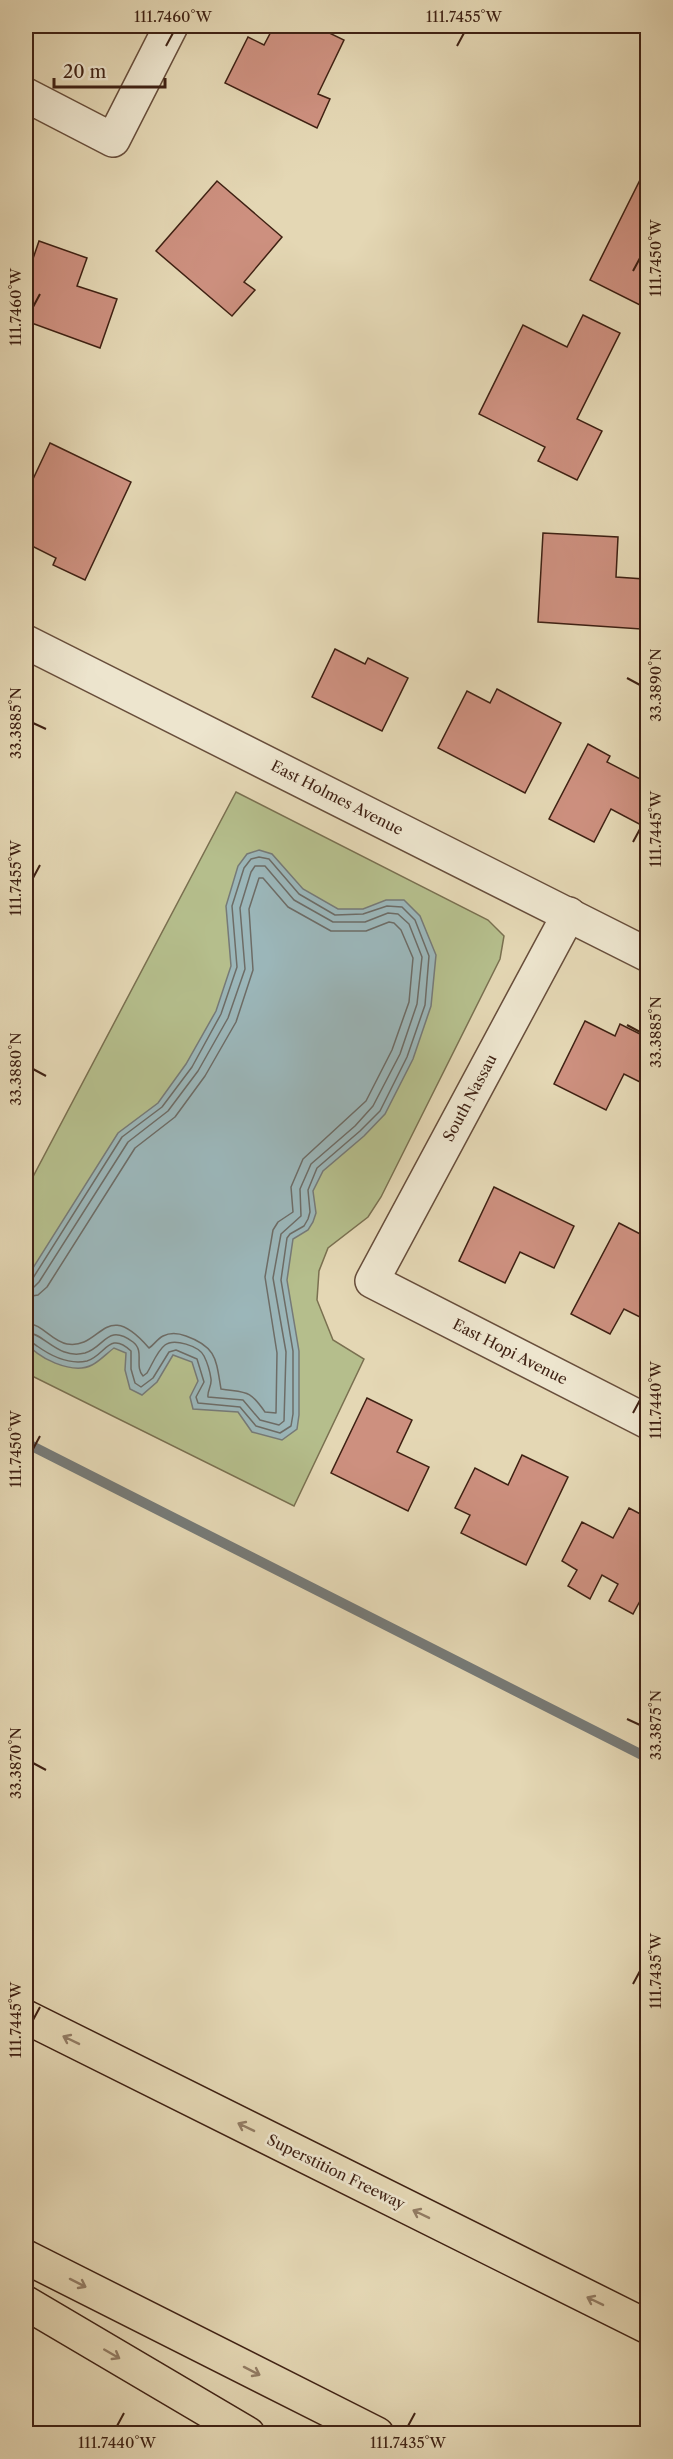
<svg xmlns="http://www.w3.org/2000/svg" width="673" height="2459" font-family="'Libre Caslon Text',serif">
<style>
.green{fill:#b5be8c;stroke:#7a7050;stroke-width:1.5}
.water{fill:#9bb6b9;stroke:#767a77;stroke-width:1.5}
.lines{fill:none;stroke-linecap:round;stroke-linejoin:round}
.shore{stroke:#6d6c66;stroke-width:1.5}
.stream{stroke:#767a77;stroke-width:10}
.building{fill:#cd907f;stroke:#3f2113;stroke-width:1.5}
.street-casing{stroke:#684e3b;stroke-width:36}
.highway-casing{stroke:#3f2113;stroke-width:36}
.street{stroke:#ede5ce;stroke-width:33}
.highway{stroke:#e4d7b4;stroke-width:33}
.oneway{stroke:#927c64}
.ticks{fill:none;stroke:#3f2113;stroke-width:2}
.labels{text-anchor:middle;stroke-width:5;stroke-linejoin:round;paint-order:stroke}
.street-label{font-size:15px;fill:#3f2113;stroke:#ede5ce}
.neatline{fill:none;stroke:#3f2113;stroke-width:2}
.ticks-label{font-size:15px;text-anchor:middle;fill:#3f2113}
</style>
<rect width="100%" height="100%" fill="#e4d7b4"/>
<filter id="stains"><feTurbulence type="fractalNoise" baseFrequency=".00333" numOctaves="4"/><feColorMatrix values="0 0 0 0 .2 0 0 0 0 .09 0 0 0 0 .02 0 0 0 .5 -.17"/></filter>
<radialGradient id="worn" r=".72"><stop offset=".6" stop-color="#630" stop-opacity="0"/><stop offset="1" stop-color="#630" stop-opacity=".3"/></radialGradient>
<path class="green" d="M236,792L488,920L504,936L500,959L381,1197L368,1217L328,1248L319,1271L317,1300L333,1340L364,1359L294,1506L26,1373V1190Z"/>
<path class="water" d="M259,850L272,854L303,889L338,909H363L386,900H404L420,916L436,955L431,1006L413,1059L385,1114L364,1136L323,1171L313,1191L316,1213L313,1222L308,1230L293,1239L287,1280L299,1351V1415L297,1429L282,1440L252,1432L238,1412L193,1409L190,1397L198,1381L192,1362L173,1355L157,1382L142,1395L130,1389L125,1370L126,1353L114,1348C107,1353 100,1361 92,1365C73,1375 35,1358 26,1341V1279L118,1133L158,1103L186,1064L216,1011L231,966L226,906L238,866L247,854Z"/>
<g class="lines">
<g class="shore">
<path d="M26,1281L33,1278L122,1137L162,1107L192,1067L221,1014L237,967L232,906L244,868L251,859L259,857L269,859L299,894L335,915L363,914L387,906L402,907L415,920L429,956L425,1005L407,1057L380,1111L360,1131L317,1168L308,1190L310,1212L308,1219L304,1226L290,1234L287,1238L281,1280L293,1351V1414L291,1426L280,1433L256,1426L240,1407L198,1403L196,1397L204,1382L197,1359L176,1350L169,1352L153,1378L141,1387L135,1383L131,1369V1351C109,1330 105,1356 87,1361C69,1365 51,1356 37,1346C32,1343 32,1340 26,1339"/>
<path d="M26,1288L34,1287L39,1282L128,1142L168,1111L198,1071L228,1018L245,969L240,908L251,872L255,866H265L294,900L333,922H365L388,913L398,914L409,924L422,957L417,1004L400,1054L373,1106L355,1126L311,1164L300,1189L301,1216L281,1234L273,1278L286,1352L284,1421L279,1425L260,1420L243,1400L208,1397C207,1391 212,1386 211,1379C210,1372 207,1362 204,1356C199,1346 174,1338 165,1345C157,1351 152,1365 147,1373L143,1376C134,1366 145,1351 133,1342C107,1323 105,1347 85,1353C58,1360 44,1333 26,1332"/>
<path d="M26,1297L38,1295L47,1287L135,1148L175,1117L205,1076L236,1022L253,970L249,909L259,878H263L288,907L331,931H366L389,922L394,923L401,930L413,958L409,1002L392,1050L366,1101L303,1159L291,1187L293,1212L278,1222L273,1230L265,1277L277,1353L276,1413L265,1412C249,1389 247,1393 221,1389C216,1360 217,1347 186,1336C178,1333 171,1332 163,1336C157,1339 154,1345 149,1348C104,1296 102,1350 67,1344C51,1341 43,1324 26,1323"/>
</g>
<path class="stream" d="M26,1443L648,1758"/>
</g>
<g class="building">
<path d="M274,26H315L344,40L318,94L330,99L317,128L225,83L248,37L264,45Z"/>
<path d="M645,170L648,171V309L590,280Z"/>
<path d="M217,181L282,237L244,282L255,290L232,316L156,251Z"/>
<path d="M39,241L87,258L77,286L117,299L100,348L26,321V279Z"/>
<path d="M583,315L620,333L577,419L602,431L577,480L538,461L545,447L479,414L523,325L567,347Z"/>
<path d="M50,443L131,482L85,580L53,565L56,558L26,543V494Z"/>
<path d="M543,533L618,537L616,577L644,579L641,629L538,622Z"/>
<path d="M335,649L365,664L368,658L408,678L382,731L312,697Z"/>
<path d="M497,689L561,723L525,793L438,748L467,691L490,703Z"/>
<path d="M588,744L610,756L607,762L648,783V817L643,826L611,809L594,842L549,819Z"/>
<path d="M585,1021L615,1036L620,1024L648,1038V1086L624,1074L606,1110L554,1084Z"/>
<path d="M494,1187L574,1226L554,1268L520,1252L505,1283L459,1261Z"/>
<path d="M619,1223L648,1238V1321L624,1309L610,1334L571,1314Z"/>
<path d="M367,1398L412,1420L397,1452L429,1467L408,1511L331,1473Z"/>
<path d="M522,1455L568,1477L526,1565L461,1533L470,1515L455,1508L475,1468L508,1485Z"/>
<path d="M629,1508L648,1518V1586L633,1614L609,1601L618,1584L602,1575L590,1599L568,1586L577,1570L562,1561L582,1522L613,1538Z"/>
</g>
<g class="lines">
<g class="street-casing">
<g id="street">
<path d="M26,95L113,140L171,26"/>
<path d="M26,642L648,955"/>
<path d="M569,914L372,1281L648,1422"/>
</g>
</g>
<g class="highway-casing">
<g id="highway">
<path d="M26,2017L648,2327"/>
<path d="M26,2257L377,2434"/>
<path d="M26,2303L248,2434"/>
</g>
</g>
<use href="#street" class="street"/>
<use href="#highway" class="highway"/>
</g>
<defs><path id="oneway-shaft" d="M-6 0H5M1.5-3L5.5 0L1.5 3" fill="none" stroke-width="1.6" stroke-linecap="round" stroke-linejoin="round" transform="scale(1.5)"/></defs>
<g class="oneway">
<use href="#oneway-shaft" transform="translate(71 2040) rotate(-154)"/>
<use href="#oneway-shaft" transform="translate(246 2127) rotate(-154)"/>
<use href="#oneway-shaft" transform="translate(421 2214) rotate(-154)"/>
<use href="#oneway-shaft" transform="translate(78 2283) rotate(27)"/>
<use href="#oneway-shaft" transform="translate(595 2301) rotate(-154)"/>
<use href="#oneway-shaft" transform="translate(112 2354) rotate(30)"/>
<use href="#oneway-shaft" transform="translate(252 2371) rotate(27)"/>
</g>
<path class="ticks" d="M166,46L173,33M457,46L464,33M633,271L640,258M33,307L40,294M627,678L640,685M33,723L46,729M633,842L640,829M33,878L40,865M627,1025L640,1032M33,1069L46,1076M633,1413L640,1400M33,1449L40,1436M627,1719L640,1725M33,1763L46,1770M633,1984L640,1971M33,2020L40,2007M117,2426L124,2413M408,2426L415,2413"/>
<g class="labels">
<g class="street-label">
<text transform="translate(337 798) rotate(27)" y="5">East Holmes Avenue</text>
<text transform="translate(470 1098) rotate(-62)" y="5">South Nassau</text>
<text transform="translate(510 1352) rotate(27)" y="5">East Hopi Avenue</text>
<text transform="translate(336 2172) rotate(26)" y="5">Superstition Freeway</text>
</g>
</g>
<rect width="673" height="2459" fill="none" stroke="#e4d7b4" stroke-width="66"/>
<path d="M54 78v9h111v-9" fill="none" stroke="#3f2113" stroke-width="3"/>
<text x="63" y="78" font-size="18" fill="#3f2113" stroke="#ede5ce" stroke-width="4.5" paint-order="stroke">20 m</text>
<rect x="33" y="33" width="607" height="2393" class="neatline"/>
<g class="ticks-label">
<text x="173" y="22">111.7460°W</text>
<text x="464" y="22">111.7455°W</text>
<text transform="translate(656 258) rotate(-90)" y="5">111.7450°W</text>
<text transform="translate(16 307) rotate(-90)" y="5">111.7460°W</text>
<text transform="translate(656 685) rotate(-90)" y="5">33.3890°N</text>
<text transform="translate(16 723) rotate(-90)" y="5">33.3885°N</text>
<text transform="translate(656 829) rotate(-90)" y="5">111.7445°W</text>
<text transform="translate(16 878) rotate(-90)" y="5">111.7455°W</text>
<text transform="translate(656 1032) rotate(-90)" y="5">33.3885°N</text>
<text transform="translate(16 1069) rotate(-90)" y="5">33.3880°N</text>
<text transform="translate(656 1400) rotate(-90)" y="5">111.7440°W</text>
<text transform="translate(16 1449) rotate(-90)" y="5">111.7450°W</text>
<text transform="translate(656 1725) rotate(-90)" y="5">33.3875°N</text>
<text transform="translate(16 1763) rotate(-90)" y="5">33.3870°N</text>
<text transform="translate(656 1971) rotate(-90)" y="5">111.7435°W</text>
<text transform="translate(16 2020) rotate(-90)" y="5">111.7445°W</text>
<text x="117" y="2448">111.7440°W</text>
<text x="408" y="2448">111.7435°W</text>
</g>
<rect width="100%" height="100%" filter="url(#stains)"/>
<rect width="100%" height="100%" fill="url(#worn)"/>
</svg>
